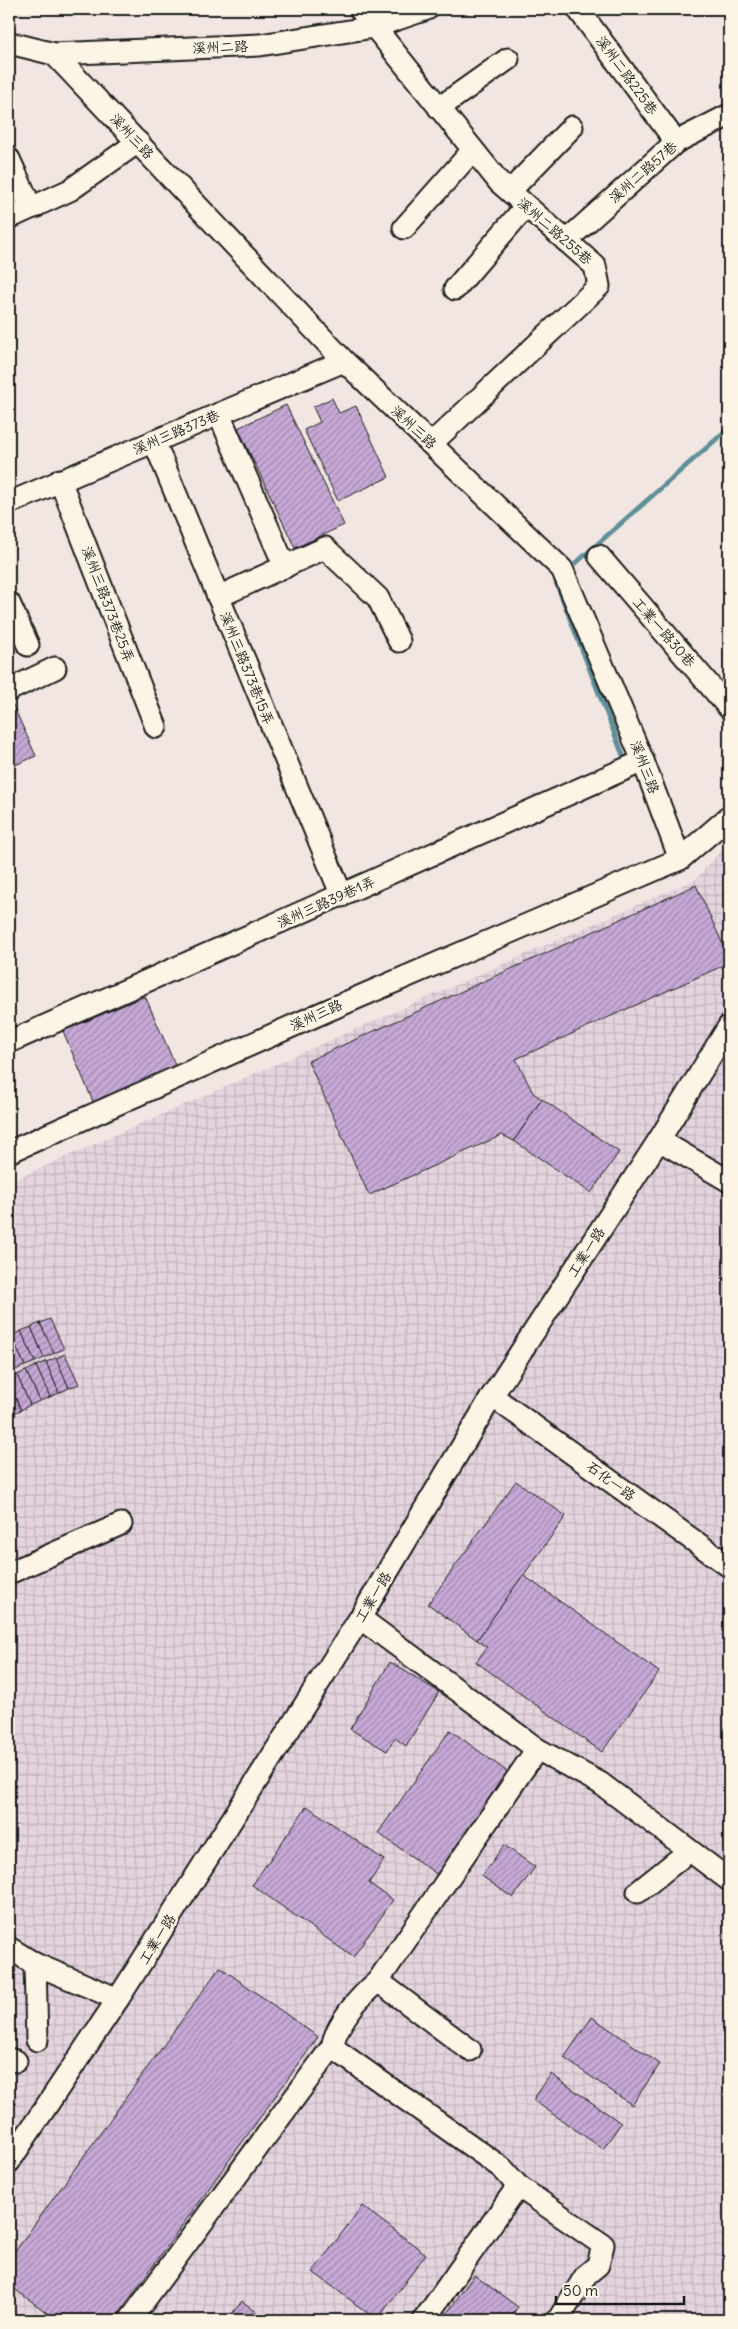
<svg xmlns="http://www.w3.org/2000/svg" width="738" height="2329" font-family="Delius,'LXGW WenKai TC',sans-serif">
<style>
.industrial{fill:url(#industrial-grid)}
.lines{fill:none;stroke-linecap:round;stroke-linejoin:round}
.stream{stroke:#5f8f97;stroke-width:5}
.building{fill:url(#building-hatch);stroke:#1c1c1c}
.minor-casing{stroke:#1c1c1c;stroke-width:25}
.minor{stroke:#fcf5e5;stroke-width:21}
.labels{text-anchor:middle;stroke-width:5;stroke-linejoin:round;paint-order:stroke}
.street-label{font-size:14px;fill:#1c1c1c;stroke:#fcf5e5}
</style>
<defs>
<pattern id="industrial-grid" width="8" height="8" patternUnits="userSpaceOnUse" patternTransform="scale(1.25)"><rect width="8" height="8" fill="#e4d4de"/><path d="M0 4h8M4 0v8" fill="none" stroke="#c3b5be"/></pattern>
<pattern id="building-hatch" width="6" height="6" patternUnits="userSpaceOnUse" patternTransform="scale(1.25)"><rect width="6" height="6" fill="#c6a9d6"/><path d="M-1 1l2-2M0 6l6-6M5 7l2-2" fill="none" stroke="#a089ad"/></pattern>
</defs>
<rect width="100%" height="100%" fill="#f1e6e2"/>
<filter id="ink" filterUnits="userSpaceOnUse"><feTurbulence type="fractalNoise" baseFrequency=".02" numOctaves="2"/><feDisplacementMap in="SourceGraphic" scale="10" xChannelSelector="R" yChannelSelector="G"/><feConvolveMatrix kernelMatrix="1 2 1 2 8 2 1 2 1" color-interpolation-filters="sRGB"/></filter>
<g filter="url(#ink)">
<path class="industrial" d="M729,842V2320H9V1182L696,879Z"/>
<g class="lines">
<g class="stream">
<path d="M576,563L729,428"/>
<path d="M556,582L626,763"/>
</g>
</g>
<g class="building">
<path d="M332,398L339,413L356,406L389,477L338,501L304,430L320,422L313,407Z"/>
<path d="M286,405L344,525L295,548L238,428Z"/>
<path d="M12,703L36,756L13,766L9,756V704Z"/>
<path d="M696,885L729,958V963L516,1059L533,1093L542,1099L514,1141L502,1135L369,1195L308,1061Z"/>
<path d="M145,996L177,1069L94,1104L63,1031Z"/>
<path d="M542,1099L619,1152L591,1193L514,1141Z"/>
<path d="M50,1319L64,1349L54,1353L40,1323Z"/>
<path d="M40,1323L54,1353L44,1358L31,1327Z"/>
<path d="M31,1327L44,1358L35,1362L21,1331Z"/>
<path d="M21,1331L35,1362L25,1366L11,1336Z"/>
<path d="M11,1336L25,1366L15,1370L9,1356V1337Z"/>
<path d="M65,1354L79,1384L69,1388L56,1358Z"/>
<path d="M9,1356L15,1370L9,1373Z"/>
<path d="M56,1358L69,1388L59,1393L46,1362Z"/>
<path d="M46,1362L59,1393L50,1397L36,1366Z"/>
<path d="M36,1366L50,1397L40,1401L26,1371Z"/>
<path d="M26,1371L40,1401L30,1405L17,1375Z"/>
<path d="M17,1375L30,1405L21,1410L9,1383V1378Z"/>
<path d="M9,1383L21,1410L11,1414L9,1409Z"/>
<path d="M516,1481L566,1516L477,1640L428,1604Z"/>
<path d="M523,1575L659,1672L602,1752L476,1662L487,1647L477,1640Z"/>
<path d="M390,1662L439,1692L406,1746L395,1738L387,1751L350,1729Z"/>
<path d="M450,1730L509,1773L438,1875L378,1833Z"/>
<path d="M307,1806L384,1860L369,1883L393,1900L353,1957L252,1885Z"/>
<path d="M504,1845L535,1867L513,1898L482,1876Z"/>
<path d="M220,1967L318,2037L114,2320H57L9,2285V2260Z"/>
<path d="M592,2017L660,2064L632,2105L564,2058Z"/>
<path d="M551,2074L621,2123L603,2149L533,2100Z"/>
<path d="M362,2206L426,2254L377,2320L313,2272Z"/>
<path d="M474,2275L518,2307L508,2320H442Z"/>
<path d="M242,2301L267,2320H227Z"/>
</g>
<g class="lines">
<g class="minor-casing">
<g id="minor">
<path d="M360,9L499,182L595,266L599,286L432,443"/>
<path d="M578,9L676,142"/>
<path d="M9,45L14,44L54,54L260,45L374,27L427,9"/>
<path d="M54,54L344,361L562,569L643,761L680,859"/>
<path d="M439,108L508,59"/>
<path d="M9,159L28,201L35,207"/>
<path d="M510,191L572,127"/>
<path d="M9,218L70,190L138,142"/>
<path d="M404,228L473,150"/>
<path d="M566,241L676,142L729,115"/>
<path d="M455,289L526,206"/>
<path d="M219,414L285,567"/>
<path d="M154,441L342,896"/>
<path d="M60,480L156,727"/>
<path d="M9,503L344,361"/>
<path d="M599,556L729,708"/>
<path d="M218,597L325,548L378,598L399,641"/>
<path d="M9,603L28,645"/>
<path d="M9,690L55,668"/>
<path d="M9,1042L643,761"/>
<path d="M659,1140L729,1181"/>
<path d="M9,1152L324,1012L680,859L729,817"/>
<path d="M492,1396L729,1566"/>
<path d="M9,1573L121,1524"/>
<path d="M360,1618L537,1749L600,1783L729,1880"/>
<path d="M638,1892L689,1851"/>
<path d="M9,1948L35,1964L118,1999"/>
<path d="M35,1964L37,2040"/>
<path d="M378,1981L470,2050"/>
<path d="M332,2047L502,2168L518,2186L603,2245L598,2265L586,2275L558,2320"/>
<path d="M9,2059L16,2061"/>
<path d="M9,2162L118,1999L360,1618L492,1396L659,1140L729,1026"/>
<path d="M130,2320L332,2047C337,2022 359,1997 378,1981L537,1749"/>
<path d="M424,2320L518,2186"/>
</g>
</g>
<use href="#minor" class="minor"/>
</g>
</g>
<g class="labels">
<g class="street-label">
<text transform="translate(220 47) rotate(-2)" y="5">溪州二路</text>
<text transform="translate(627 75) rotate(54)" y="5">溪州二路225巷</text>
<text transform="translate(132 136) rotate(47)" y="5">溪州三路</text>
<text transform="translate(643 172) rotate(-41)" y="5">溪州二路57巷</text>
<text transform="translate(555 231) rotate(41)" y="5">溪州二路255巷</text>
<text transform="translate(414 427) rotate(43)" y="5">溪州三路</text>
<text transform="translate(176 432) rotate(-23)" y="5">溪州三路373巷</text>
<text transform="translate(108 604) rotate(69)" y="5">溪州三路373巷25弄</text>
<text transform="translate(664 632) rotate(49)" y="5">工業一路30巷</text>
<text transform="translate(247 668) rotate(68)" y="5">溪州三路373巷15弄</text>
<text transform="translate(645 767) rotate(69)" y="5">溪州三路</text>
<text transform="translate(326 902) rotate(-24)" y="5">溪州三路39巷1弄</text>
<text transform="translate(316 1015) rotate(-24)" y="5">溪州三路</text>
<text transform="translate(586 1252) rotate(-57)" y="5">工業一路</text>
<text transform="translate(611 1481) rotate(36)" y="5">石化一路</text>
<text transform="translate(373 1597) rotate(-59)" y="5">工業一路</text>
<text transform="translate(157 1939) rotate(-58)" y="5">工業一路</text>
</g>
</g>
<rect width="738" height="2329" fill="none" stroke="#fcf5e5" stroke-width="30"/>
<rect x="15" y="15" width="708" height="2299" fill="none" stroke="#1c1c1c" stroke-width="2" filter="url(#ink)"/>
<path d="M556 2296v8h128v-8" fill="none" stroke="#1c1c1c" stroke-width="2.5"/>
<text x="563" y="2296" font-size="15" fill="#1c1c1c" stroke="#fcf5e5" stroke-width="4" paint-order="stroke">50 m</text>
</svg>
